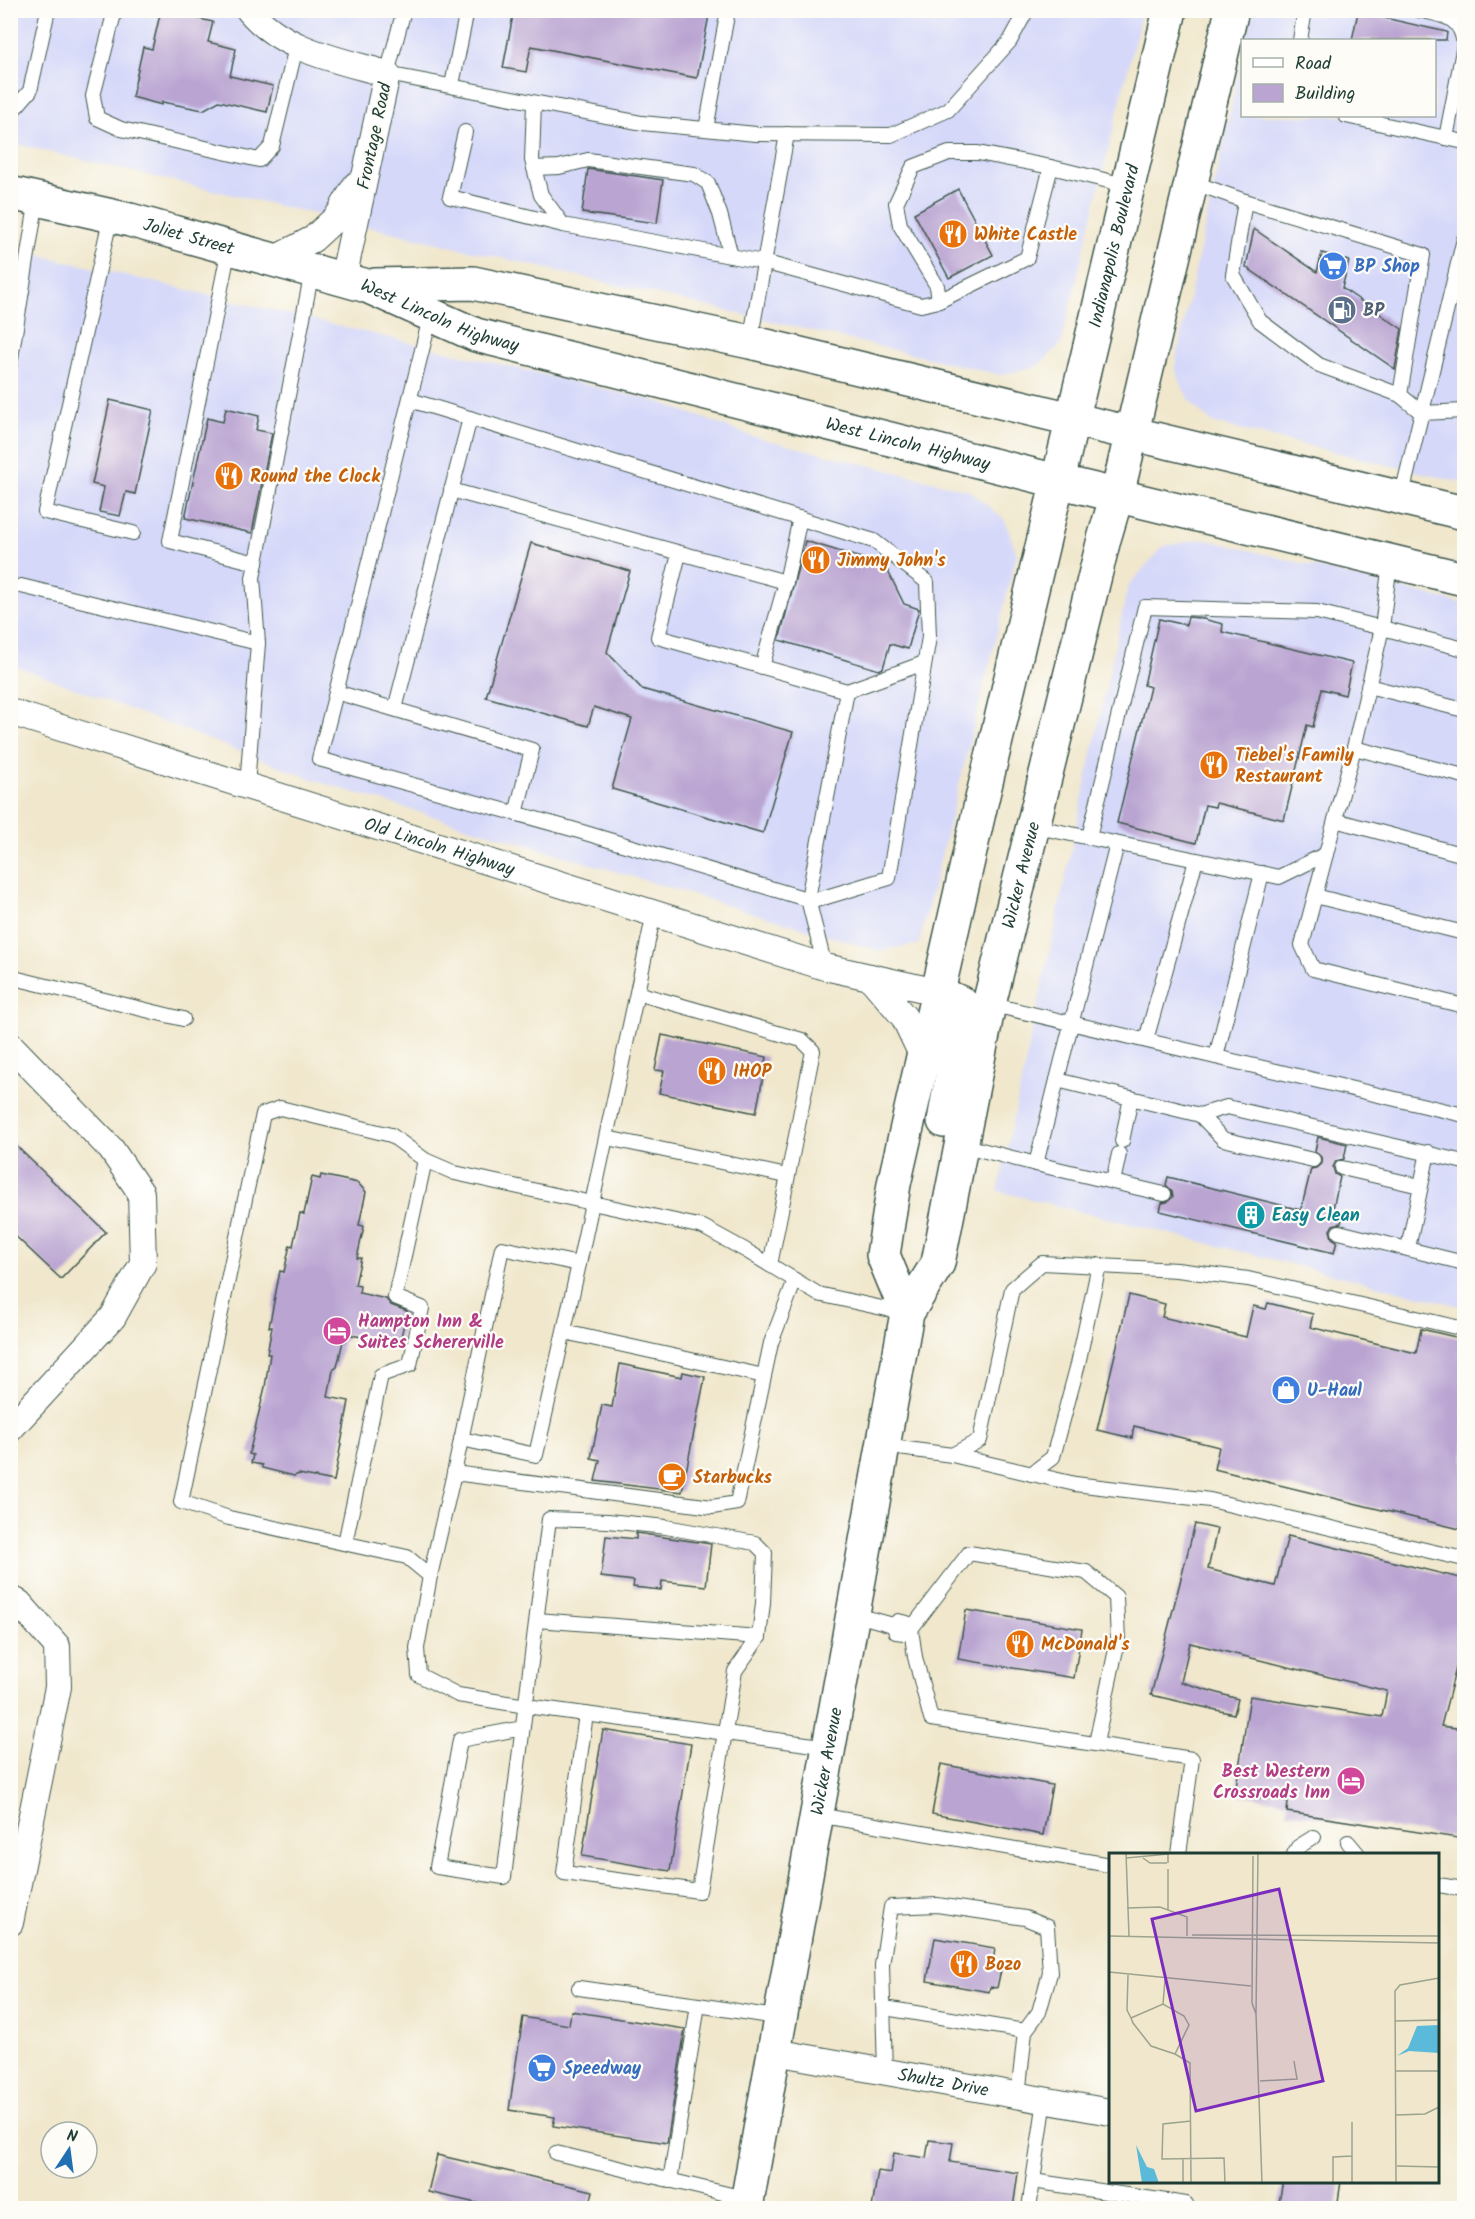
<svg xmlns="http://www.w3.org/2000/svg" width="1475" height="2219" font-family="Kalam,sans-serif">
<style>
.built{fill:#d5d8f9}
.building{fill:#baa4d2}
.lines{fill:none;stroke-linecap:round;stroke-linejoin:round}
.service-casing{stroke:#3e564b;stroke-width:16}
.minor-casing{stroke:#3e564b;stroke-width:28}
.primary-casing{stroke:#3e564b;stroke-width:36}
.trunk-casing{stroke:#3e564b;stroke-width:36}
.service{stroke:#fff;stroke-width:14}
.minor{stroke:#fff;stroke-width:26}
.primary{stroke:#fff;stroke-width:33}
.trunk{stroke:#fff;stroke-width:33}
.labels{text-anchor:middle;stroke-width:4.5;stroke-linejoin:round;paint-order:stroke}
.street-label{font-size:18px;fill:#1f3d34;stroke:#fdfcf7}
.food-label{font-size:18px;font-weight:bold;fill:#c56008;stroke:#fdfcf7;text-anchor:start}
.shop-label{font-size:18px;font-weight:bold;fill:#366cbe;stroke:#fdfcf7;text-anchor:start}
.service-label{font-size:18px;font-weight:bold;fill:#4e5e75;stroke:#fdfcf7;text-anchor:start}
.culture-label{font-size:18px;font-weight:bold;fill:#0d838f;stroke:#fdfcf7;text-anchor:start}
.hotel-label{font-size:18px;font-weight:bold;fill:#b23c85;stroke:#fdfcf7;text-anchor:start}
.inset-road{fill:none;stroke:#9ca38f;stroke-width:1.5}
.view{fill:#7b2cbf;fill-opacity:0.15;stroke:#7b2cbf;stroke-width:3}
.inset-edge{fill:none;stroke:#1f3d34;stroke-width:3}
</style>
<rect width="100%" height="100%" fill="#fdfcf7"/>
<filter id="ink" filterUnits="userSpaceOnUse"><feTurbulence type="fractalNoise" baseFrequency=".0167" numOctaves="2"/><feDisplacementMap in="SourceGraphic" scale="12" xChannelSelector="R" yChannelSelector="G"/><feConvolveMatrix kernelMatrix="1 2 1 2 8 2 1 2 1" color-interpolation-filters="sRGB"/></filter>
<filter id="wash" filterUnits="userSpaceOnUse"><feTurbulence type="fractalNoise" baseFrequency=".008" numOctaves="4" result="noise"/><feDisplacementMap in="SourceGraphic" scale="24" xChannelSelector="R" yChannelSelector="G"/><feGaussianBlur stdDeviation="1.35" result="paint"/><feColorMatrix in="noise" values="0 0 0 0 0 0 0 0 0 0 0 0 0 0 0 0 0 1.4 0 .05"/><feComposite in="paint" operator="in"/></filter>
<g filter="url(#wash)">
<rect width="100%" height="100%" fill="#f0e7cc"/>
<g class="built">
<path d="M11,11H1142L1061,344L1038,366L1001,375L11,143Z"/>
<path d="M1253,11H1464V483L1213,423L1196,408L1184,391L1175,367L1178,350L1242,57V116H1434V40H1246Z"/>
<path d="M10,248L660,402L751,436L968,490L1004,519L1017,554L919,944L879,951L323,783L11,664Z"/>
<path d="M1204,539L1464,604V1307L998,1191L1128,586L1164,546Z"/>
</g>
<g id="blocks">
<g class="building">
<path d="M161,10L213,22L208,42L236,49L230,76L273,86L267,112L219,101L203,110L162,102V105L132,97L143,47L152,49Z"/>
<path d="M514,10H710L697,78L531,46L526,72L503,68Z"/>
<path d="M1358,12L1447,32L1446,40H1352Z"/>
<path d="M588,169L663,180L657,223L582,213Z"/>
<path d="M958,189L993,255L949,278L914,213Z"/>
<path d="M1254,229L1317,272L1322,253L1349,261L1342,288L1402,329L1395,369L1246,267Z"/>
<path d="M110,400L153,410L135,494L126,492L120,516L99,512L104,487L92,484Z"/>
<path d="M226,408L259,416L256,430L272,433L252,533L185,518L207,418L223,422Z"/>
<path d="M805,541L885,565L904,604L919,609L908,649L890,644L883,668L879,670L779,640Z"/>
<path d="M531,543L630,571L607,652L642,689L793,732L763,833L612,789L632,719L594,707L588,726L486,697Z"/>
<path d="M1188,617L1199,618L1223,624L1222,632L1352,663L1345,695L1322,689L1313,727L1307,725L1284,820L1216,803L1215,807L1205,805L1196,843L1117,823L1150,687L1144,685L1159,619L1186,625Z"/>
<path d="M662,1035L767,1057L756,1113L659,1093L664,1071L655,1070Z"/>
<path d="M1318,1137L1347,1144L1344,1159L1336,1161L1333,1167L1335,1174L1340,1177L1331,1217L1342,1219L1341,1223L1333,1225L1330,1230L1332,1238L1337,1241L1334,1253L1160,1211L1162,1203L1167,1202L1173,1197L1172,1191L1166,1185L1168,1177L1301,1210L1311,1169L1316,1168L1322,1163L1321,1157L1315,1151Z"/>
<path d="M10,1140L106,1232L61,1279L10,1231Z"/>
<path d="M321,1175L358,1183L366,1192L359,1225L364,1226L357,1258H361L355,1285L360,1286L359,1293L386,1299L391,1305L407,1311L399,1345L347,1334L346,1341H343L337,1367L333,1370L328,1397L349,1401L334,1481L299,1474L294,1476L262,1468V1465L251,1463L253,1455L249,1454L265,1387L270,1354H267L272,1327H269L280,1271L284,1272L290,1245L293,1246L300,1213L304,1214L312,1177L320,1179Z"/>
<path d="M1129,1295L1165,1304L1162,1317L1246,1337L1253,1306L1266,1309L1268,1303L1313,1314L1310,1327L1416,1353L1421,1329L1464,1339V1530L1214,1469L1219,1447L1134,1426L1132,1438L1097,1430Z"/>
<path d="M620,1364L682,1377L683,1372L705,1377L682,1492L595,1481L600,1460L591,1458L602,1405L612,1407Z"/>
<path d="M1195,1524L1217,1529L1208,1569L1275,1586L1288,1536L1464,1579V1657L1459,1656L1441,1726L1464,1729V1839L1287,1812L1288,1802L1235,1794L1250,1696L1382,1717L1387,1691L1190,1643L1181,1682L1238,1699L1234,1714L1151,1695Z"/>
<path d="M636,1533L711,1544L706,1586L662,1581L661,1590L633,1587L634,1581L601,1577L606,1536L636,1539Z"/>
<path d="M966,1610L1082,1629L1074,1678L958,1659Z"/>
<path d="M603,1730L691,1744L670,1871L582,1856Z"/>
<path d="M941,1764L1052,1785L1043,1835L932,1814Z"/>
<path d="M935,1938L995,1948L993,1963L1002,1965L997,1988L990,1987L989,1992L927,1981Z"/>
<path d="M571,2011L685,2029L667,2143L553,2126L555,2117L509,2110L523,2017L569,2025Z"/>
<path d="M929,2140L953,2143L950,2162L1018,2173L1013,2208H872L878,2171L891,2173L894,2153L926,2158Z"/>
<path d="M437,2155L593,2191L589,2208H498L428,2192Z"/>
<path d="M1283,2181H1341L1337,2208H1278Z"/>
</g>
</g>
</g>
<g filter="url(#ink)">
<use href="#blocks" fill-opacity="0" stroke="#3e564b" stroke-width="1.5"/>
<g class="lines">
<g class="service-casing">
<g id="service">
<path d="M115,10L93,96L97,118L121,129L259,160L272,146L296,47"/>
<path d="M404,10L387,74L642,123L756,134L891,135L948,110L1010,41L1027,10"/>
<path d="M1419,10C1444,16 1461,16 1464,45L1446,138L1464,142"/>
<path d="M1300,40L1305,10"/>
<path d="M452,85L467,10"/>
<path d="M534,103L532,160L541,195L563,225L763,262L921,305L939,301L1027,258L1051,167"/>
<path d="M10,107L17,106L30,91L48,10"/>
<path d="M1346,116L1446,138"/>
<path d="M706,129L728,10"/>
<path d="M465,132L450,197L563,225"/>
<path d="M534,168L559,167L588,160L694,174L708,183L720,214L731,256"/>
<path d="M1192,182L1245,201L1423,255L1400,395L1422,413L1464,411"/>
<path d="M1245,201L1233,275L1260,321L1319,365L1400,395"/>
<path d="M111,215L45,512L133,533"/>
<path d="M229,248L170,541L256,563"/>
<path d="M939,301L937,286L900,225L896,203L913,167L949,153H978L1051,167L1129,186"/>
<path d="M750,342L787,134"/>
<path d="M10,364L37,199"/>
<path d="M410,400L874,541L927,582L929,637L889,878L813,901L572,829L319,759C357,611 394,463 431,314"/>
<path d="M451,490L786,582"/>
<path d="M1401,498L1464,239"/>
<path d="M679,554L658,637L847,691L924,663"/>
<path d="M21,586L258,643L247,786"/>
<path d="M258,643L253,578L312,271"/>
<path d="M762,667L786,582L800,518"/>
<path d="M1368,686L1464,710"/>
<path d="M336,692L532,750L516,814"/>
<path d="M395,709L470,418"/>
<path d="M1354,748L1382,628L1464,649"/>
<path d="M1464,776L1354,748L1302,945L1313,969L1464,1006"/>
<path d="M1335,820L1464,855"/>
<path d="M1032,826L1279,877L1326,854"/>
<path d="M1089,837L1145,607L1317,612L1382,628L1390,562"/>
<path d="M1315,896L1464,933"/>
<path d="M654,913L592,1203L455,1173L425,1160L391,1135L280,1108L263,1114L181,1502L229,1518L407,1557L430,1576L417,1648L419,1675L458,1695L526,1706L829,1747"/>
<path d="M825,967L808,899L847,691"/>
<path d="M10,977L183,1019"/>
<path d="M637,993L802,1040L813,1051L770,1265"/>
<path d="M989,1004L1464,1115"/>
<path d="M1146,1040L1196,860"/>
<path d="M1216,1057L1262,873"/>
<path d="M1057,1080L1117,844"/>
<path d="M1200,1115L1223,1139L1313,1160"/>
<path d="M607,1138L787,1176"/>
<path d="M1122,1141L1131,1098"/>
<path d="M962,1145L1036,1164L1164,1194"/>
<path d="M1036,1164L1057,1080L1200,1115L1227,1107L1464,1162"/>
<path d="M1342,1168L1420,1186"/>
<path d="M1113,1182L1119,1154"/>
<path d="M1339,1232L1464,1263"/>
<path d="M1408,1248L1428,1152"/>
<path d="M564,1332L764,1376"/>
<path d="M461,1439L536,1455L579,1264"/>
<path d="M884,1446L952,1455L1075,1484L1210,1500L1464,1559"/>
<path d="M952,1455L980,1440L1012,1289L1042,1263L1177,1270L1248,1279L1464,1329"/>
<path d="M454,1473L712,1507L737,1503L771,1343L795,1280"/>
<path d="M1031,1474L1053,1457L1078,1364L1099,1265"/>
<path d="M345,1543L381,1375L410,1365L422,1308L395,1297L425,1160"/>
<path d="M430,1576L454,1473L502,1248L579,1264L592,1203L703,1227L745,1250L818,1294L905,1313"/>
<path d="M853,1614L893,1625L896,1632L904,1633L911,1629L969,1553L1086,1572L1116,1597L1118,1640L1096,1743"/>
<path d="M537,1620L759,1637"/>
<path d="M893,1625L898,1621L907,1623L911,1629L915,1657L931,1719L1192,1759L1179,1854"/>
<path d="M523,1728L460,1740L437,1867L504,1877L549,1519L608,1521L666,1527L755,1543L765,1553L763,1603L759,1637L735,1671L699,1891L564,1873L586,1714"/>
<path d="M817,1815L1110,1865"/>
<path d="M1348,1842L1358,1854"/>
<path d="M1294,1854L1298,1847L1314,1837"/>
<path d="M1438,1885L1464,1889"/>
<path d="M579,1988L698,2005L670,2181"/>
<path d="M698,2005L781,2018"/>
<path d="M885,2008L1025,2031"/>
<path d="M885,2072L882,1965L891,1907L937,1905L1025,1918L1047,1927L1050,1973L1039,2012L1025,2031L1018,2096"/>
<path d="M556,2153L748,2199"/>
<path d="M1033,2181L1186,2204L1188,2208"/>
<path d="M1029,2208L1045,2100"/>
</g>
</g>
<g class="minor-casing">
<g id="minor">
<path d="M249,10C283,51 339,60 387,74L343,279"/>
<path d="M273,260L313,239L338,216L356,185"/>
<path id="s1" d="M10,712L825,967L937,992"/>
<path d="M870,977L904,1017L923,1057"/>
<path d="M10,1045L111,1149L141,1193L143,1263L113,1317L10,1429"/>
<path d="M10,1598L19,1603L57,1646L58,1687L10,1923"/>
<path id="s2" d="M775,2052L1110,2112"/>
</g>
</g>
<g class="primary-casing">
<g id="primary">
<path id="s3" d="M10,193L130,220L367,286L476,335L1057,481L1464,579"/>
<path d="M375,285L473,283L750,342L1464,513"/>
</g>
</g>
<g class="trunk-casing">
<g id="trunk">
<path d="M937,992L961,1003L960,1032L944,1121"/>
<path id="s4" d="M907,1313L883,1255L894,1184L982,799L1170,10"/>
<path id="s5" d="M746,2208L907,1313L938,1263L989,1004L1104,539L1117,495L1232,10"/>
</g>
</g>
<use href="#service" class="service"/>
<use href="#minor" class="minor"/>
<use href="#primary" class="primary"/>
<use href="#trunk" class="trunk"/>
</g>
</g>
<defs>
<g id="restaurant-disc" transform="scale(1.5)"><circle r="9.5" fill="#e8710a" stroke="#fdfcf7"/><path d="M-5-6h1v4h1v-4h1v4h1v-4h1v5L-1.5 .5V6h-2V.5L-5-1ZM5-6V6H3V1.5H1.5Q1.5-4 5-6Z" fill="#fff"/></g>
<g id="supermarket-disc" transform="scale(1.5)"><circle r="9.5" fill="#3f7fe0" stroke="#fdfcf7"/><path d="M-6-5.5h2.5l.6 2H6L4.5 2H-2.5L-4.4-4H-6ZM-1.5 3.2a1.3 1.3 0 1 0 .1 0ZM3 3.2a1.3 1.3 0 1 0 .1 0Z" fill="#fff"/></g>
<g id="fuel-disc" transform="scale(1.5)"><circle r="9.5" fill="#5c6f8a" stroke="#fdfcf7"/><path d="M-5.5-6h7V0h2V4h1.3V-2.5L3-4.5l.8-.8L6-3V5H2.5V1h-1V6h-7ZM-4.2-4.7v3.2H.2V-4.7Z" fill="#fff"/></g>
<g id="building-disc" transform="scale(1.5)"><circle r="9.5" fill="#0f9aa8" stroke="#fdfcf7"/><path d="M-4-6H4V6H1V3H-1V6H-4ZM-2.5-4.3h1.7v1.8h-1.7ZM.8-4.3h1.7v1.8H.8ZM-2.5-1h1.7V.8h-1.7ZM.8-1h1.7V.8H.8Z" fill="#fff"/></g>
<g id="hotel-disc" transform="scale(1.5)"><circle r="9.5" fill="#d1479c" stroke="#fdfcf7"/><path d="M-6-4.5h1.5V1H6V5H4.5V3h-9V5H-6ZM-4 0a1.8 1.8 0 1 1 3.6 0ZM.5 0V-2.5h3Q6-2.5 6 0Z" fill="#fff"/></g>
<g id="shop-disc" transform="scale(1.5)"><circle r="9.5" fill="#3f7fe0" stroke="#fdfcf7"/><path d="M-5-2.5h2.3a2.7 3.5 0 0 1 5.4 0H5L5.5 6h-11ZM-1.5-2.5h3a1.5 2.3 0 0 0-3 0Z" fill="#fff"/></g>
<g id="cafe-disc" transform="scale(1.5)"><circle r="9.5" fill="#e8710a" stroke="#fdfcf7"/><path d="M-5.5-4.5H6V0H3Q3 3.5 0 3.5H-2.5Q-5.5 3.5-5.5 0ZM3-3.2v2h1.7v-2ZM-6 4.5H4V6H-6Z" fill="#fff"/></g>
</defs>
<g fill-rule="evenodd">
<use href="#restaurant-disc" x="953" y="234"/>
<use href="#supermarket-disc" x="1333" y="266"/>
<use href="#fuel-disc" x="1342" y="310"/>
<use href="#restaurant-disc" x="229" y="476"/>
<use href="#restaurant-disc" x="816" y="560"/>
<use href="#restaurant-disc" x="1214" y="765"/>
<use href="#restaurant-disc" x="712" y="1071"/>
<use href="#building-disc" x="1251" y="1215"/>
<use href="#hotel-disc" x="337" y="1331"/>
<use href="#shop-disc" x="1286" y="1390"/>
<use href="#cafe-disc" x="672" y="1477"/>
<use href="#restaurant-disc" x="1020" y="1644"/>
<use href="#hotel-disc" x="1351" y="1781"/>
<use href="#restaurant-disc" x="964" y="1964"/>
<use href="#supermarket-disc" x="542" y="2068"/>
</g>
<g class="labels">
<g class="street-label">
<text transform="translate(374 136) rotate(-78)" y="6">Frontage Road</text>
<text dy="6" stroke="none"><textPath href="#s3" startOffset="184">Joliet Street</textPath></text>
<text dy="6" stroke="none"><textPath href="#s4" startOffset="1098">Indianapolis Boulevard</textPath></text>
<text dy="6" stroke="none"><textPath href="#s3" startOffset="448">West Lincoln Highway</textPath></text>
<text dy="6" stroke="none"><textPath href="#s3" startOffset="934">West Lincoln Highway</textPath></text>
<text dy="6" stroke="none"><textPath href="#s1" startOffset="450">Old Lincoln Highway</textPath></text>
<text dy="6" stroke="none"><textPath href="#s5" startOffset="1365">Wicker Avenue</textPath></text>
<text dy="6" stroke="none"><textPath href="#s5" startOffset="454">Wicker Avenue</textPath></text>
<text dy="6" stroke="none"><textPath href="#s2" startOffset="171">Shultz Drive</textPath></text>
</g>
<g class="food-label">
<text x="974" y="240">White Castle</text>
<text x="250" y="482">Round the Clock</text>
<text x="837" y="566">Jimmy John's</text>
<text x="1235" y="761">Tiebel's Family<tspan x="1235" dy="21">Restaurant</tspan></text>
<text x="733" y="1077">IHOP</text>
<text x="693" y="1483">Starbucks</text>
<text x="1041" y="1650">McDonald's</text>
<text x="985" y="1970">Bozo</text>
</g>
<g class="shop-label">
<text x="1354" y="272">BP Shop</text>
<text x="1307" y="1396">U-Haul</text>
<text x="563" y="2074">Speedway</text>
</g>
<g class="service-label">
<text x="1363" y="316">BP</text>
</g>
<g class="culture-label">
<text x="1272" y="1221">Easy Clean</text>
</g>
<g class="hotel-label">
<text x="358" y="1327">Hampton Inn &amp;<tspan x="358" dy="21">Suites Schererville</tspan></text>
<text x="1330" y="1777" text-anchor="end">Best Western<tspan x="1330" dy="21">Crossroads Inn</tspan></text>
</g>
</g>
<g transform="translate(1109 1853)">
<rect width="330" height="330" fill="#f0e7cc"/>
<path d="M330,172V200L300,198L288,203L299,195L308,173ZM27,292L38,314L45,316L50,330H33Z" fill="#5bbad9"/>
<path class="inset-road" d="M17,0L20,83M149,0L147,161L153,330M144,3L143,150L147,161M17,5L59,1V10M34,5L41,10H58M18,55L51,54L78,64V83M59,57V16M83,82L330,83M0,83L330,90M0,119L142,133M19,122L18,157L22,165L24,170L42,193L66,201L80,172L75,163L54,151L22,165M54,151L56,127M286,168L330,167M66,201L81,210L82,330M286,218H330M151,228L188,226L185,208M287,262L316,261L330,254M82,268L54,271L53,306L115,305L116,330M74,306V330M288,313L330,314M224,330V304L243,303M243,330V269M287,330L286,138L291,132L330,125"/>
<path class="view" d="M170,36L214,228L87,258L43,66Z"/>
<rect width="330" height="330" class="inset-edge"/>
</g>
<rect width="1475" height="2219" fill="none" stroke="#fdfcf7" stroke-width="36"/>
<rect x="1241" y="39" width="195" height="78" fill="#fdfcf7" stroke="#a4b0a9" stroke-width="1.5"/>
<rect x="1253" y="58" width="30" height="9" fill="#ffffff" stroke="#a4b0a9" stroke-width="1.5"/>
<text x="1295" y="69" font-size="18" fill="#1f3d34">Road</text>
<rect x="1253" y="84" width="30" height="18" fill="#baa4d2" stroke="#a4b0a9" stroke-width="1.5"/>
<text x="1295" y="99" font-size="18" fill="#1f3d34">Building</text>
<g transform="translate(69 2150) rotate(13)"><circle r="28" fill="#fdfcf7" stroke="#a4b0a9" stroke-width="1.5"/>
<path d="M0-4.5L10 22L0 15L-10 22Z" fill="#1f6fb2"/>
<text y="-9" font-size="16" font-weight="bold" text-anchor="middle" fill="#1f3d34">N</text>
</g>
</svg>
